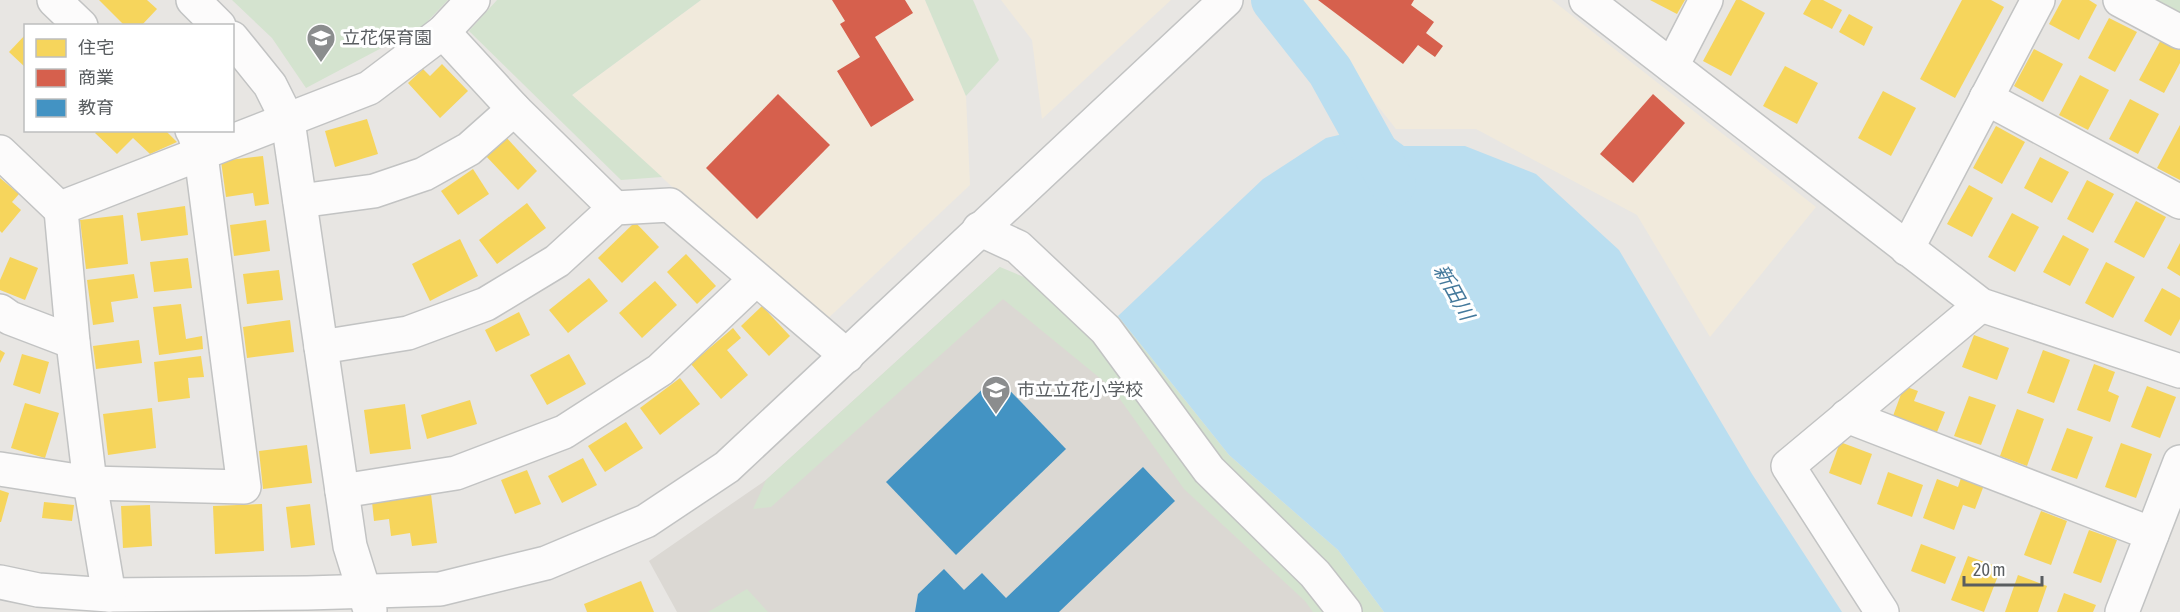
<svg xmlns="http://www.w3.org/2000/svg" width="2180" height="612" font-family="'Asap Condensed','Noto Sans JP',sans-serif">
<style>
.commercial{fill:#f1eadc}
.education{fill:#dbd8d3}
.green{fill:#d4e3cf}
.water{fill:#badef0}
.homes{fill:#f6d55c}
.shops{fill:#d6604d}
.schools{fill:#4393c3}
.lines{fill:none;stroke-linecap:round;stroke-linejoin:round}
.river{stroke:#badef0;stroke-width:46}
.minor-casing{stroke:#c2c3c3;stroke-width:36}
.minor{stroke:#fcfbfb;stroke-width:33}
.labels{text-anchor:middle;stroke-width:6;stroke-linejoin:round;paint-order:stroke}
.poi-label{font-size:18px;fill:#595d60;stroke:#fff;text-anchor:start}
.water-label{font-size:20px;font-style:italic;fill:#44799c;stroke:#fff}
</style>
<rect width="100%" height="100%" fill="#e8e6e3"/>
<g class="commercial">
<path d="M701,0H925L966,96L970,185L822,324L572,95Z"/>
<path d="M1001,0H1171L1042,119L1032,40Z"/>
<path d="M1294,0H1552L1816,207L1710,337L1637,215L1476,129H1396Z"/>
</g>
<path class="education" d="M1000,267L1332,612H677L649,561L766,480Z"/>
<g class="green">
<path d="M232,0H448L423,26L306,88L272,38Z"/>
<path d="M497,0H701L572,95L662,177L621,180L469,31Z"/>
<path d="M925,0H973L999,60L966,96Z"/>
<path d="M2143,0H2180V19Z"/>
<path d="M1000,267L1118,316L1229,455L1338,550L1384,612H1313L1305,601L1184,489L1112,388L1003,299L771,507L753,509L766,480Z"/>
<path d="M747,589L768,612H708Z"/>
</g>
<path class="water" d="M1377,126L1404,146H1465L1536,174L1619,250L1752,474L1842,612H1384L1338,550L1229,455L1118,316L1263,179L1326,138Z"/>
<g class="homes">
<path d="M99,0H147L157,9L141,26H125Z"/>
<path d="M1650,0H1685L1677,14Z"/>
<path d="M1736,0H1741L1765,13L1731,76L1703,61Z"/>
<path d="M1811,0H1823L1842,10L1832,29L1803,14Z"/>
<path d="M1962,0H1991L2004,7L1955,98L1920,79Z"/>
<path d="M2062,0H2089L2097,5L2079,40L2049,24Z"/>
<path d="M1849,14L1873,27L1864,46L1839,32Z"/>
<path d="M2109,18L2137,32L2115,72L2088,58Z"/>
<path d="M26,34V68L9,52Z"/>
<path d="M2163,36L2180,45V63L2164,93L2139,80Z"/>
<path d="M2034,49L2063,64L2043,102L2014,86Z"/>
<path d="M442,64L468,91L440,118L408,83L423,69L430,76Z"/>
<path d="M1785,66L1818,83L1797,124L1763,106Z"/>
<path d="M2080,75L2109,90L2088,130L2059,115Z"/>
<path d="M1883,91L1916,108L1891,156L1858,138Z"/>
<path d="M2130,99L2159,114L2138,154L2109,139Z"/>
<path d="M367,119L378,154L335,167L325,131Z"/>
<path d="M2180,125V180L2157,168Z"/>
<path d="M1996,126L2025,142L2002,184L1973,168Z"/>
<path d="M98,130H165L177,142L150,154L133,138L117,154L95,133Z"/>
<path d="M505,136L537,171L518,190L485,155Z"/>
<path d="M263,156L269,204L255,206L253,193L226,197L221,161Z"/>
<path d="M2040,157L2069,172L2052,203L2024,188Z"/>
<path d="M473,169L489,194L458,215L441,191Z"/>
<path d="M0,178L19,194L12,202L21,210L2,233L0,231Z"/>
<path d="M2087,180L2114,194L2093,233L2067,219Z"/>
<path d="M1969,185L1993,198L1972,237L1947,224Z"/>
<path d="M2136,201L2166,217L2144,258L2114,242Z"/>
<path d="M527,203L546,228L497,264L479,240Z"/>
<path d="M185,206L188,235L141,241L137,213Z"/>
<path d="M2012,213L2039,227L2015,272L1988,257Z"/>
<path d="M123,215L128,264L86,269L80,220Z"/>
<path d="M266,220L270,251L234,256L230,225Z"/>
<path d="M635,222L659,247L622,283L598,258Z"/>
<path d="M2063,235L2089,249L2070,286L2043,272Z"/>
<path d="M460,239L478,276L430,301L412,264Z"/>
<path d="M2180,243V276L2167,268Z"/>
<path d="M686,254L716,286L697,304L667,272Z"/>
<path d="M10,257L38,268L25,300L0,290V280Z"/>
<path d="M188,258L192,288L154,292L150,262Z"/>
<path d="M2106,262L2135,277L2113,318L2085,303Z"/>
<path d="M279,270L283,300L247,304L243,274Z"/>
<path d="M134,274L138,298L111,302L114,322L93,325L87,280Z"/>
<path d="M589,278L608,301L568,333L549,310Z"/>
<path d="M655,281L677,305L642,338L619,313Z"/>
<path d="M2162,288L2180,298V319L2171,336L2144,321Z"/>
<path d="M181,304L186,339L202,336L203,349L159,355L153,307Z"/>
<path d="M762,306L790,336L769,356L741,326Z"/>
<path d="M519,312L530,335L496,352L485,330Z"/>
<path d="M290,320L294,352L247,358L243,327Z"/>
<path d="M733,328L741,338L727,350L748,375L721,399L691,364Z"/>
<path d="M1974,335L2009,348L1997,380L1962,367Z"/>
<path d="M139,340L142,363L96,369L93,346Z"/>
<path d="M0,350L5,353L0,363Z"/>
<path d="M2043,350L2070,360L2054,403L2027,393Z"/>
<path d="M22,354L49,362L40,394L13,385Z"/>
<path d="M569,354L586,384L547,405L530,375Z"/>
<path d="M201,356L204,377L188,378L190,398L158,402L154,362Z"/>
<path d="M2094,364L2115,372L2108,391L2119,396L2110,422L2077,410Z"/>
<path d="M680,378L700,404L660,435L640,408Z"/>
<path d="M1904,386L1918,391L1914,401L1945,412L1937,432L1893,416Z"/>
<path d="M2147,386L2176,397L2160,438L2131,427Z"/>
<path d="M1969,396L1996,405L1981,445L1954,436Z"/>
<path d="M470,400L477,424L427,439L421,415Z"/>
<path d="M25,403L59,413L45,458L11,448Z"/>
<path d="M405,404L411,449L370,454L364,410Z"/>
<path d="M152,408L156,448L108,455L103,414Z"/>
<path d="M2017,409L2044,419L2027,466L2000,456Z"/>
<path d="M626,422L643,448L605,472L588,446Z"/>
<path d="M2067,428L2093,437L2077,479L2051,470Z"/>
<path d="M1840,442L1872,454L1861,485L1829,473Z"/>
<path d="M2121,443L2152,454L2136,498L2105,487Z"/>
<path d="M307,445L312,483L263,489L259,451Z"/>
<path d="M583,458L597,485L562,503L548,476Z"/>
<path d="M527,470L541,504L515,514L501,480Z"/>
<path d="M1888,472L1923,485L1912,517L1877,504Z"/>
<path d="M1961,478L1984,485L1975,509L1963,505L1954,530L1923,518L1937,479L1958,487Z"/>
<path d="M0,490L9,493L1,522H0Z"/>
<path d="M431,494L437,543L412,546L410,533L391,536L389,519L374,521L372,502Z"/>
<path d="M44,502L74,505L72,521L42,518Z"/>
<path d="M262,504L264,551L215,554L213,506Z"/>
<path d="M310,504L315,545L291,548L286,507Z"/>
<path d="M150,505L152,546L123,548L121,506Z"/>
<path d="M2041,511L2067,521L2051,565L2024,555Z"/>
<path d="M2089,530L2117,540L2101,583L2073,573Z"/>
<path d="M1921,544L1956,557L1945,584L1911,571Z"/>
<path d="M1968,556L2001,568L1984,612L1951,600Z"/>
<path d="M2018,575L2047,586L2038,612H2005Z"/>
<path d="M641,581L654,612H587L584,604Z"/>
<path d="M2064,593L2096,605L2093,612H2057Z"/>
</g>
<g class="shops">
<path d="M832,0H905L913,13L875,37L914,100L871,127L837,71L860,57L840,24L845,21Z"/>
<path d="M1318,0H1414L1411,5L1434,22L1426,33L1443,46L1435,57L1418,45L1403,64Z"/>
<path d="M778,94L830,145L757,219L706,168Z"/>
<path d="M1653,94L1685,123L1633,183L1600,154Z"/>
</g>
<g class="schools">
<path d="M996,376L1066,449L956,555L886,482Z"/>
<path d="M1143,467L1175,501L1059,612H915L918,594L944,569L964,590L982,573L1006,598Z"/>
</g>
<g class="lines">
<path class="river" d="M1274,0L1330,71L1393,184"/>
<g class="minor-casing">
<g id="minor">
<path d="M54,0L81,26"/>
<path d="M193,0L219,26"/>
<path d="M1586,0L1981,305L2180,371"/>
<path d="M2120,0L2180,32"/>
<path d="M443,32L514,109L615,208"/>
<path d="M232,38L270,85L288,121L350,546L370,610"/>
<path d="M1672,66L1706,0"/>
<path d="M1986,98L2180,202"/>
<path d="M0,152L61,210"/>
<path d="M300,201L374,191L424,174L469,149L514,109"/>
<path d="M979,229L1018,247L1106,330L1209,470L1315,574L1345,612"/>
<path d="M1907,249L2038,0"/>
<path d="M0,311L10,318L73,342"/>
<path d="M321,347L408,333L486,304L557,261L615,208L670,205L847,356"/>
<path d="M1847,416L2152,534"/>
<path d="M0,469L90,483L244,487L201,155L194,133L192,130"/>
<path d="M342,491L456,473L564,432L660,370L756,279"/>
<path d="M0,582L38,590L109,595L307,593L440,589L546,563L646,521L727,467L1226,0"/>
<path d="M109,595L90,483L73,342L61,210L71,204L369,88L443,32L473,0"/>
<path d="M1882,612L1788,466L1981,305"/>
<path d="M2122,612L2180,462"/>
</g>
</g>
<use href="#minor" class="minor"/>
</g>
<defs>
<g id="school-pin" transform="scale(1.5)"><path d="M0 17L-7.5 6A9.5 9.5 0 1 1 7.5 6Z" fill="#8b8d8e" stroke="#fff"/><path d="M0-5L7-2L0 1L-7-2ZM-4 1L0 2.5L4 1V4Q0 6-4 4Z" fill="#fff"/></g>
</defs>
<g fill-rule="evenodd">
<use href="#school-pin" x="321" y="38"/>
<use href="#school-pin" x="996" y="390"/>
</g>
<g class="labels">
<g class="poi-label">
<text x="342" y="44">立花保育園</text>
<text x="1017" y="396">市立立花小学校</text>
</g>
<g class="water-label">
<text transform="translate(1454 292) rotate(61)" y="7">新田川</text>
</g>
</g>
<rect x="24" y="24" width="210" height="108" fill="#ffffff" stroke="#bdbebf" stroke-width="1.5"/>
<rect x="36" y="39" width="30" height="18" fill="#f6d55c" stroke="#bdbebf" stroke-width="1.5"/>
<text x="78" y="54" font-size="18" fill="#595d60">住宅</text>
<rect x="36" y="69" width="30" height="18" fill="#d6604d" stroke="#bdbebf" stroke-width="1.5"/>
<text x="78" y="84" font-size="18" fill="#595d60">商業</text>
<rect x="36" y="99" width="30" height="18" fill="#4393c3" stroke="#bdbebf" stroke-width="1.5"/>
<text x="78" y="114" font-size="18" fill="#595d60">教育</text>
<path d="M1964 576v9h78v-9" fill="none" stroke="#595d60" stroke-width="3"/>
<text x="1973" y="576" font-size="18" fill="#595d60" stroke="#ffffff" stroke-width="4.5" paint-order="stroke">20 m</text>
</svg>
